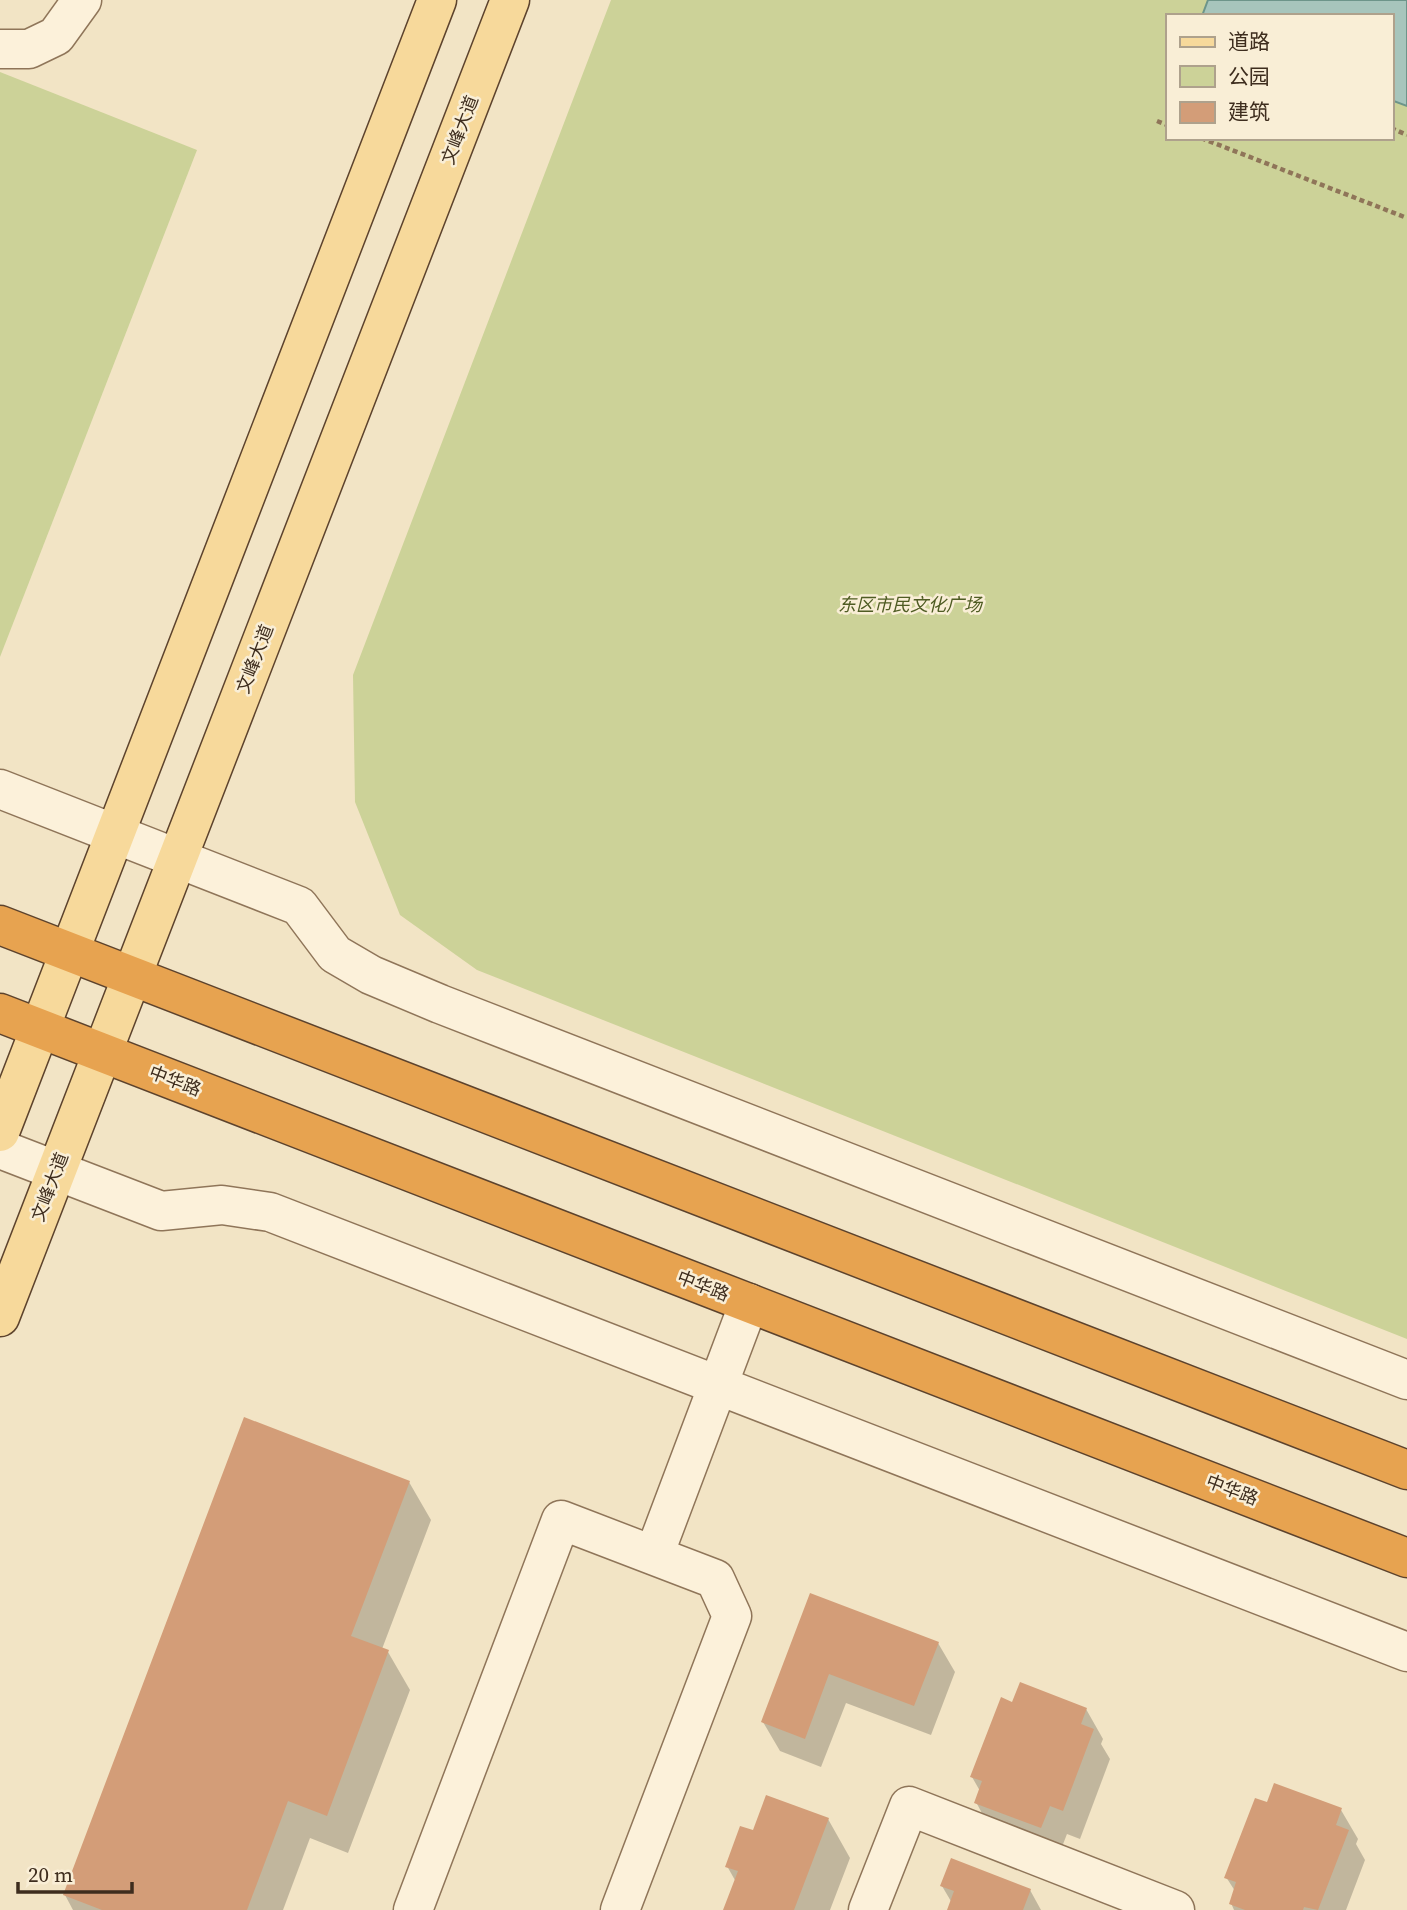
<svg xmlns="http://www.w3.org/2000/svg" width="1407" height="1910" font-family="'Source Serif 4','Noto Sans SC',serif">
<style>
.green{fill:#ccd298;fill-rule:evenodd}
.water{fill:#a7c5bc;stroke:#6d958a;stroke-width:2}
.shadow{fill:#0003}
.building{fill:#d39d78}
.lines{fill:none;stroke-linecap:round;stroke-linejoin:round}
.minor-casing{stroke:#8f7559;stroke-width:41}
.major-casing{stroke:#5d432d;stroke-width:41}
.highway-casing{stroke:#5d432d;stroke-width:41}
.path{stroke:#8f7559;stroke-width:4.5;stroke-dasharray:5 3.5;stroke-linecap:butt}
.minor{stroke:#fcf1da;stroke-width:38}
.major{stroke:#f7d99b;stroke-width:38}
.highway{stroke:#e7a350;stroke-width:38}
.labels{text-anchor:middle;stroke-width:5;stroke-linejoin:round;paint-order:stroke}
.street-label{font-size:18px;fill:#3e2d1e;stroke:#f9eed6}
.park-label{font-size:18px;font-style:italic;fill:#4f5c23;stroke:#f9eed6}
</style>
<rect width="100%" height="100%" fill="#f2e4c5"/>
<g class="green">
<path d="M611,0H1407V1339L477,970L400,915L355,802L353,675ZM1167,16H1391V138H1167Z"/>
<path d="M0,72L197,150L0,657Z"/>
</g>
<path class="water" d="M1208,0H1407V106L1391,100V16H1202Z"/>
<g class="shadow">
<path d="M409,1482L431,1520L382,1649L388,1652L410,1690L348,1853L310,1838L283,1910H73L65,1895Z"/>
<path d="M811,1595L938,1643L955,1672L931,1735L846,1703L821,1767L780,1751L763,1722Z"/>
<path d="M1013,1704L1086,1709L1103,1739L1101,1744L1110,1759L1080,1839L1067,1834L1058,1857L992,1832L976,1802L980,1791L972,1777Z"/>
<path d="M1268,1805L1341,1810L1358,1839L1356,1844L1365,1860L1346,1910H1234L1231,1903L1235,1891L1226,1877Z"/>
<path d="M828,1819L850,1858L830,1910H725L736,1882L727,1866L754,1833Z"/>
<path d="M942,1886L1030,1890L1041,1910H949L952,1903Z"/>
</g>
<g class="building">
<path d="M244,1417L410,1481L351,1636L389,1650L327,1816L288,1801L247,1910H102L63,1895Z"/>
<path d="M810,1593L939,1642L914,1706L829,1674L805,1739L761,1722Z"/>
<path d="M1020,1682L1087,1708L1081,1724L1094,1729L1063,1811L1050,1806L1041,1828L974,1803L982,1781L970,1777L1001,1697L1012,1702Z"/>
<path d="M1274,1783L1342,1808L1336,1825L1349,1830L1318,1910L1304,1907L1303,1910H1245L1229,1904L1236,1882L1224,1878L1255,1798L1267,1802Z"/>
<path d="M766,1795L829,1818L794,1910H723L738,1871L725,1867L740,1826L753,1830Z"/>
<path d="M951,1858L1031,1889L1023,1910H947L954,1891L940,1886Z"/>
</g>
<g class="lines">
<g class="minor-casing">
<g id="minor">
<path d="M0,49H29L56,36L82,0"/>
<path d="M0,789L299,906L335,954L371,975L440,1004L1407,1380"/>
<path d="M0,1149L161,1211L222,1205L270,1212L1407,1652"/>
<path d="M654,1555L749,1303"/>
<path d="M413,1910L561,1520L715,1579L732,1616L620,1910"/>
<path d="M868,1910L909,1806L1175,1910"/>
</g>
</g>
<g class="major-casing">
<g id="major">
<path d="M0,1132L437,0"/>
<path d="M0,1317L510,0"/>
</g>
</g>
<g class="highway-casing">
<g id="highway">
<path d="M0,925L1407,1470"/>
<path d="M0,1013L1407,1558"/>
</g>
</g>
<g class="path">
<path d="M1157,121L1167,125"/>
<path d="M1391,128L1407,135"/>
<path d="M1201,138L1407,218"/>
</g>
<use href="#minor" class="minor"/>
<use href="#major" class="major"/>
<use href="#highway" class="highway"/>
</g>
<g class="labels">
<g class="street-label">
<text transform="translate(460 130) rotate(-69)" y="6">文峰大道</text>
<text transform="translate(255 659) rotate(-69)" y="6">文峰大道</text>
<text transform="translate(175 1081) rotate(21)" y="6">中华路</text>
<text transform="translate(50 1187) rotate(-69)" y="6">文峰大道</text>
<text transform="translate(703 1286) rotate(21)" y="6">中华路</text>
<text transform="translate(1232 1490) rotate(21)" y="6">中华路</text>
</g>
<g class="park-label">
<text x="910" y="611">东区市民文化广场</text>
</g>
</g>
<rect x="1166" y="14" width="228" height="126" fill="#f9eed6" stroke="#aea18c" stroke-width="2"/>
<rect x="1180" y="37" width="35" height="10" fill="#f7d99b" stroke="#aea18c" stroke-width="2"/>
<text x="1228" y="49" font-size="21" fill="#3e2d1e">道路</text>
<rect x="1180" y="66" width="35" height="21" fill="#ccd298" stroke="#aea18c" stroke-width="2"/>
<text x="1228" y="84" font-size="21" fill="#3e2d1e">公园</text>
<rect x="1180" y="102" width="35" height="21" fill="#d39d78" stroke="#aea18c" stroke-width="2"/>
<text x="1228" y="119" font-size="21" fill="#3e2d1e">建筑</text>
<path d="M18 1882v10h114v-10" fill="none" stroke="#3e2d1e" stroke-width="3.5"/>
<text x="28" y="1882" font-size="21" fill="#3e2d1e" stroke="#f9eed6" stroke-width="5" paint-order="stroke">20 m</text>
</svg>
